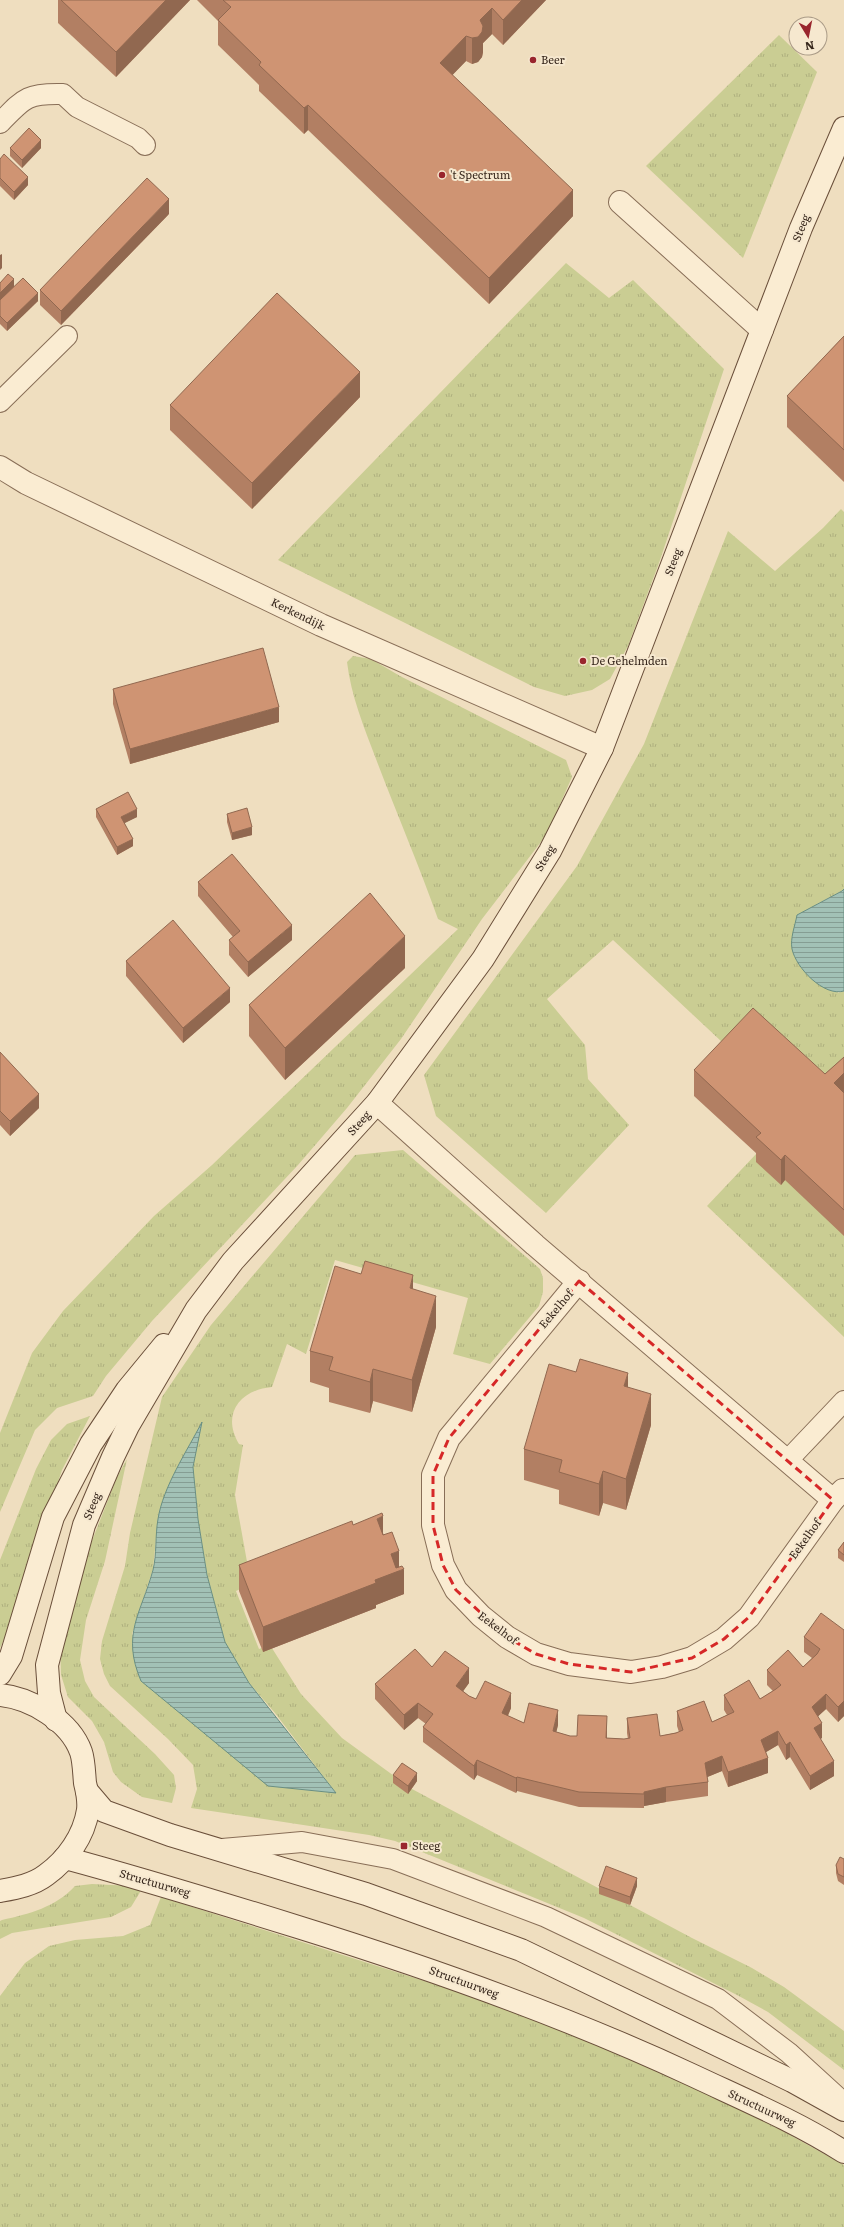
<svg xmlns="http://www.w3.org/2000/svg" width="844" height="2227" font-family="Literata,serif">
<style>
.grass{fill:url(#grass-tufts);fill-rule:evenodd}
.water{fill:url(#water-rules);stroke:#698f83}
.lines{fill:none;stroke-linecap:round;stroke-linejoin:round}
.lane-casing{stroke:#886e57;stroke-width:22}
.street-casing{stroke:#886e57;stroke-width:24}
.secondary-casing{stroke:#6a4f3a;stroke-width:24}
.lane{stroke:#faecd2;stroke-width:20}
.street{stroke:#faecd2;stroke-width:22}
.secondary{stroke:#faecd2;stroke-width:22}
.wall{fill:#b27f63}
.shaded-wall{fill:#916850}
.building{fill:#cf9473;stroke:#916850}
.marked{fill:none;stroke:#d62828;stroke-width:3;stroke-dasharray:8 5;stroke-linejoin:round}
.poi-dot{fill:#99252d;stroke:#f6e8cf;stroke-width:1.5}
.labels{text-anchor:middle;stroke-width:4;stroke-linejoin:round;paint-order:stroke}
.poi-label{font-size:11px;fill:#37271c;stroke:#f6e8cf;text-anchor:start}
.street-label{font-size:11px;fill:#37271c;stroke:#f6e8cf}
</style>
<defs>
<pattern id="grass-tufts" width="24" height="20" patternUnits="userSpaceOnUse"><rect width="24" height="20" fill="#cacd93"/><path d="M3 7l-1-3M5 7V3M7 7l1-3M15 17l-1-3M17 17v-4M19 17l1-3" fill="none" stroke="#aeb07e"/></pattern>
<pattern id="water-rules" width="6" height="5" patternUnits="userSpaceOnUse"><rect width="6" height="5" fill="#a2c1b6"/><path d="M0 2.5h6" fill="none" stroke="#859d93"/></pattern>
</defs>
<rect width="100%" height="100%" fill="#efdebf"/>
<g class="grass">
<path d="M779,35L817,72L743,258L646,166Z"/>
<path d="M566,263L609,298L633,280L724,369L659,563L628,646L610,679L592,690L565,696L534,687L278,560Z"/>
<path d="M841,509L844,512V889L842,891L817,904L838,993L844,991V1337L707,1206L757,1153L753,1071L613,940L547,999L585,1045L588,1079L629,1125L546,1213L436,1116L424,1075L577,866L644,744L728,531L775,571L823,528Z"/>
<path d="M353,656L371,659L400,676L566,760L572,777L547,834L482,919L401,1039L347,1108L298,1165L152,1321L106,1376L93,1396L57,1408L35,1430L0,1512V1433L32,1353L63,1311L154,1216L212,1165L458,929L438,919C419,865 396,812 376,759C364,727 351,696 347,662Z"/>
<path d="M403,1150L540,1269L543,1278V1292L539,1306L490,1364L453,1354L468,1298L335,1260L306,1354L287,1344L272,1387C240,1390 221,1414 239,1444L243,1445L235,1495L251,1584L236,1591L259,1649L270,1645L301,1694L342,1738L412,1789L692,1938L752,1968L784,1987L844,2031V2070L768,2012L737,1995L584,1918L395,1841L369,1835L191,1808L197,1789L193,1765L168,1739L110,1686L104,1674L100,1659L102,1641L125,1566L130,1533L162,1397L211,1325L355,1155ZM201,1424L193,1467L198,1519L207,1575L225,1642L249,1683L275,1713L336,1793L268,1786L132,1634L153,1569L158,1518L167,1491Z"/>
<path d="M90,1416L62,1470L12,1622L0,1648V1560L36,1469L51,1440L67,1424Z"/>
<path d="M127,1459L105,1561L86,1620L80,1660L85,1681L94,1697L155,1754L174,1775L176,1788L172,1803L142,1797L121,1782L113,1772L104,1742L92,1721L68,1697L61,1675L60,1642L77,1579L117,1477Z"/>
<path d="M92,1884L132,1886L142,1889L131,1907L111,1917L12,1933L0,1939V1921L2,1920C29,1914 56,1907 75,1886Z"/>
<path d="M161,1897L506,2007L616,2052L743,2109L844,2165V2227H0V1996L25,1963L49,1946L75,1940L123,1936L150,1925Z"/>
</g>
<g class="water">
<path d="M844,889V991C824,997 796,968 792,949C790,938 795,926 797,915L842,891Z"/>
<path d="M202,1422L193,1467L198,1519L207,1575L225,1642L249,1683L336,1793L268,1786L141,1681C121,1634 141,1614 153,1570C157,1554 155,1536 158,1519C163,1487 187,1451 202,1422Z"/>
</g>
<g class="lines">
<g class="lane-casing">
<g id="lane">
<path d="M0,123C24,98 27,93 63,94L77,107L138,138L145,145"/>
<path d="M0,402L67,336"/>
<path d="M788,1460L844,1401"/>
<path d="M222,1849L302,1842L393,1859L546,1917L718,1999L789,2053L844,2103"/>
</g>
</g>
<g class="street-casing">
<g id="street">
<path d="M620,202L762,330"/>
<path d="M0,467L26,483L321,625L602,748"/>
<path d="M377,1103L535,1245L833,1500L843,1490"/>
<path d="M579,1281L449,1438L433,1475V1525L443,1565L456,1590L481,1616L507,1637L536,1654L569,1664L631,1672L662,1667L692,1658L724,1639L749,1617L833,1500"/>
</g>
</g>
<g class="secondary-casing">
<g id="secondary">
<path d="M0,1674L11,1656L53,1517L91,1444L127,1390L164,1345"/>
<path d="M0,1695C31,1698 70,1721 81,1752C84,1761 84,1773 85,1783C87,1791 89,1802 88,1810C84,1836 67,1860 46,1875C33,1885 16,1888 0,1891"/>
<path d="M56,1720L49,1693L47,1665L84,1525L113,1457L128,1426L196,1310L233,1261L377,1103L483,959L550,851L602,748L801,228L844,128"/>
<path d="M87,1791L104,1811L170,1835L366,1894L521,1950L792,2081L844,2110"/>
<path d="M65,1858C143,1879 221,1903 298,1927C433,1969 566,2016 694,2076C745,2100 797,2122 844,2152"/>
</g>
</g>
<use href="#lane" class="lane"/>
<use href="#street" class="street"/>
<use href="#secondary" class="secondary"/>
</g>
<g class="wall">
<path d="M58,0H190L116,77L58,23Z"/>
<path d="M197,0H546L503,45L492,34L483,43V52L482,57L478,62L472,64L466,61L452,75L573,216L489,304L308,130L304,134L259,91V85L218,45V21Z"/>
<path d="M10,148H41L22,168L10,156Z"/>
<path d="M0,159L28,185L14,200L0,186Z"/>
<path d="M169,214L61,325L40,305V290Z"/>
<path d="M0,283L14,287L38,301L7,331L0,324Z"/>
<path d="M844,336V482L787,427V396Z"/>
<path d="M360,397L252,509L170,430V405Z"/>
<path d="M113,689L279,722L130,764L113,704Z"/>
<path d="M96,809L137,817L124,823L133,846L117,855L96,817Z"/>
<path d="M227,814L252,835L232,840L227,822Z"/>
<path d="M198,882L292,940L248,977L229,955V940L233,937L198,896Z"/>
<path d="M126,961L230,1002L183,1043L126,976Z"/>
<path d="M405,968L285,1080L249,1036V1005Z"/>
<path d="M0,1052L39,1108L10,1136L0,1125Z"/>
<path d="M844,1057V1236L785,1180L781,1185L756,1162V1153L694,1096V1070L825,1074Z"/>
<path d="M413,1289L436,1327L412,1412L373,1401L370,1413L329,1402V1388L310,1382V1351Z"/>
<path d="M628,1387L651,1425L626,1510L603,1503L599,1516L559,1504V1490L524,1480V1449Z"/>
<path d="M353,1525L383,1533L399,1567L404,1594L376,1605V1608L263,1652L239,1591V1565Z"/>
<path d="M844,1542V1562L838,1558V1550Z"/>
<path d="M844,1630V1716L838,1722L826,1709L818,1716L822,1738L820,1739L834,1776L810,1790L790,1757L786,1760L778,1745L766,1752L768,1773L728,1787L722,1771L707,1777L708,1782V1796L666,1802L644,1806V1808L579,1807L517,1791L516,1793L477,1775L474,1780L423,1742V1727L426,1724L418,1718L404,1730L375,1699V1684L469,1683L463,1691L469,1696L476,1699L511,1708L508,1716L524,1723L558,1725L556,1732L570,1736H577L607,1731V1738L624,1739H628L627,1733V1718L660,1736L679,1732L677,1726V1711L712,1722L727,1715L724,1710V1695L760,1699L773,1691L767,1685V1670L803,1667L812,1658L804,1652V1637Z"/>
<path d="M393,1775L417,1781L408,1794L393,1783Z"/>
<path d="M844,1859V1885L838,1881L836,1873V1865Z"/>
<path d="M599,1886H637L630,1905L599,1894Z"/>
</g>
<g class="shaded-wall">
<path d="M166,0H190L116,77V52Z"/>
<path d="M522,0H546L503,45V20Z"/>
<path d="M492,8V34L483,43V52L482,57L478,62L472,64V38L480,20Z"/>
<path d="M466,36V61L440,88V63Z"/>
<path d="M308,105V130L304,134V108Z"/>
<path d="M41,140V148L22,168V160Z"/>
<path d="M28,177V185L14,200V192Z"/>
<path d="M573,190V216L489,304V278Z"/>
<path d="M169,199V214L61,325V311Z"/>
<path d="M2,254V268L0,270V255Z"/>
<path d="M14,279V294L0,308V293Z"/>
<path d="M38,293V301L7,331V323Z"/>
<path d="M360,372V397L252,509V483Z"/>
<path d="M279,707V722L130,764V749Z"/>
<path d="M137,809V817L121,825V817Z"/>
<path d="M252,827V835L232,840V833Z"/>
<path d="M133,839V846L117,855V847Z"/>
<path d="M292,925V940L248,977V962Z"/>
<path d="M405,936V968L285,1080V1048Z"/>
<path d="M230,988V1002L183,1043V1028Z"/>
<path d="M844,1073V1099L834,1083Z"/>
<path d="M39,1094V1108L10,1136V1121Z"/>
<path d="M785,1155V1180L781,1185V1160Z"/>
<path d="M413,1275V1306L410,1288Z"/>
<path d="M436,1296V1327L412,1412V1380Z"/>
<path d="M373,1369V1401L370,1413V1382Z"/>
<path d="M628,1373V1404L624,1386Z"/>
<path d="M651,1394V1425L626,1510V1479Z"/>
<path d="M603,1471V1503L599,1516V1484Z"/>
<path d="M383,1516V1542L377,1519Z"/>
<path d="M399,1551V1571L404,1569V1594L376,1605V1608L263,1652V1627L375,1580L391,1554Z"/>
<path d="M469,1668V1683L456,1701V1686Z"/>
<path d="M511,1693V1708L502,1728V1713Z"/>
<path d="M826,1694V1709L812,1722V1707Z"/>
<path d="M844,1701V1716L838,1722V1707Z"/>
<path d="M418,1703V1718L404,1730V1715Z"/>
<path d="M558,1710V1725L553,1746V1731Z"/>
<path d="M607,1716V1731L606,1753V1738Z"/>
<path d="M822,1723V1738L814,1743V1728Z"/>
<path d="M778,1731V1745L761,1755V1740Z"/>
<path d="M790,1742V1757L786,1760V1745Z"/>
<path d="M722,1756V1771L705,1778V1763Z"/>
<path d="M768,1758V1773L728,1787V1772Z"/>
<path d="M477,1760V1775L474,1780V1766Z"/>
<path d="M834,1761V1776L810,1790V1776Z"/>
<path d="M417,1773V1781L408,1794V1786Z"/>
<path d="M517,1777V1791L516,1793V1778Z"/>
<path d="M666,1787V1802L644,1806V1792Z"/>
<path d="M637,1878V1886L630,1905V1897Z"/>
</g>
<g class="building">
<path d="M61,0H166L116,52Z"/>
<path d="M223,0H522L503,20L492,8L480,20L483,26L482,32L478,37L472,38L466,36L440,63L573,190L489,278L308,105L304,108L259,65L261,62L218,20L231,7Z"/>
<path d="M29,128L41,140L22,160L10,148Z"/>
<path d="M4,154L28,177L14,192L0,178V159Z"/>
<path d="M147,178L169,199L61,311L40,290Z"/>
<path d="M8,274L14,279L0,293V283Z"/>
<path d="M23,278L38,293L7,323L0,316V300Z"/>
<path d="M277,293L360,372L252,483L170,405Z"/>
<path d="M844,336V450L787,396Z"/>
<path d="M263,648L279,707L130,749L113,689Z"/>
<path d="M128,792L137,809L121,817L133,839L117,847L96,809Z"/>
<path d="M247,808L252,827L232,833L227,814Z"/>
<path d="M232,854L292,925L248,962L229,940L240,931L198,882Z"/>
<path d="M370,893L405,936L285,1048L249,1005Z"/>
<path d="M173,920L230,988L183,1028L126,961Z"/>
<path d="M753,1008L825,1074L844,1057V1073L834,1083L844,1093V1210L785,1155L781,1160L756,1137L761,1133L694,1070Z"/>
<path d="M0,1052L39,1094L10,1121L0,1111Z"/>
<path d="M365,1261L413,1275L410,1288L436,1296L412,1380L373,1369L370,1382L329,1370L333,1357L310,1351L335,1266L361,1274Z"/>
<path d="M580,1359L628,1373L624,1386L651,1394L626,1479L603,1471L599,1484L559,1472L562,1460L524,1449L549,1364L576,1372Z"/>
<path d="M382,1513L383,1516L377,1519L383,1535L392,1532L399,1551L391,1554L396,1568L402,1566L404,1569L375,1580L376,1583L263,1627L239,1565L352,1521L353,1525Z"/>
<path d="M844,1542V1555L838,1550Z"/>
<path d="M821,1613L844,1630V1701L838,1707L826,1694L812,1707L822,1723L814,1728L834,1761L810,1776L790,1742L786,1745L778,1731L761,1740L768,1758L728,1772L722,1756L705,1763L708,1782L666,1787L644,1792V1794L579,1792L517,1777L516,1778L477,1760L474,1766L423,1727L433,1714L418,1703L404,1715L375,1684L415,1649L432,1667L445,1651L469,1668L456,1686L469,1696L476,1699L485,1681L511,1693L502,1713L524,1723L529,1703L558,1710L553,1731L570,1736H577L578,1715L607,1716L606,1738L624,1739L630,1738L627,1718L657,1714L660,1736L676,1733L683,1730L677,1711L704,1701L712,1722L734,1712L724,1695L749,1680L760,1699L776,1689L781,1685L767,1670L788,1650L803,1667L817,1654L820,1649L804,1637Z"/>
<path d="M402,1763L417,1773L408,1786L393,1775Z"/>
<path d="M840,1857L844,1859V1877L838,1874L836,1865Z"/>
<path d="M606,1866L637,1878L630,1897L599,1886Z"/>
</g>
<path class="marked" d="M579,1281L833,1500L749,1617L724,1639L692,1658L631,1672L569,1664L536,1654L507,1637L456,1590L443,1565L433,1525V1475L449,1438Z"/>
<g class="poi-dot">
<circle cx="533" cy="60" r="4"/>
<circle cx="442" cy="175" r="4"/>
<circle cx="583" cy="661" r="4"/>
<rect x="400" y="1842" width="8" height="8" rx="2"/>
</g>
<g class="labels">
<g class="poi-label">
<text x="541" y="64">Beer</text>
<text x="450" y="179">'t Spectrum</text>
<text x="591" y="665">De Gehelmden</text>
<text x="412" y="1850">Steeg</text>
</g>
<g class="street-label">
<text transform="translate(801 228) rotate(-68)" y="4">Steeg</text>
<text transform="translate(673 562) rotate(-69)" y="4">Steeg</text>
<text transform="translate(298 614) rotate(26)" y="4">Kerkendijk</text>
<text transform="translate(545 858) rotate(-60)" y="4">Steeg</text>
<text transform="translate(359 1123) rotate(-48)" y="4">Steeg</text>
<text transform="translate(556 1309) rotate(-50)" y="4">Eekelhof</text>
<text transform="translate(92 1506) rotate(-67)" y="4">Steeg</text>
<text transform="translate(805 1539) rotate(-54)" y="4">Eekelhof</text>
<text transform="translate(498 1628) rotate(37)" y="4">Eekelhof</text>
<text transform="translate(155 1883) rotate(16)" y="4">Structuurweg</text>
<text transform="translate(464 1982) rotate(20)" y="4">Structuurweg</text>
<text transform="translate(762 2108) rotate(25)" y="4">Structuurweg</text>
</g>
</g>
<g transform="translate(808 36) rotate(170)"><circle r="19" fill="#f6e8cf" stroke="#aa9b87"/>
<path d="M0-3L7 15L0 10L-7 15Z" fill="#99252d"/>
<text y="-6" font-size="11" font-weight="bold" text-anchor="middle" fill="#37271c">N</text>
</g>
</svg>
